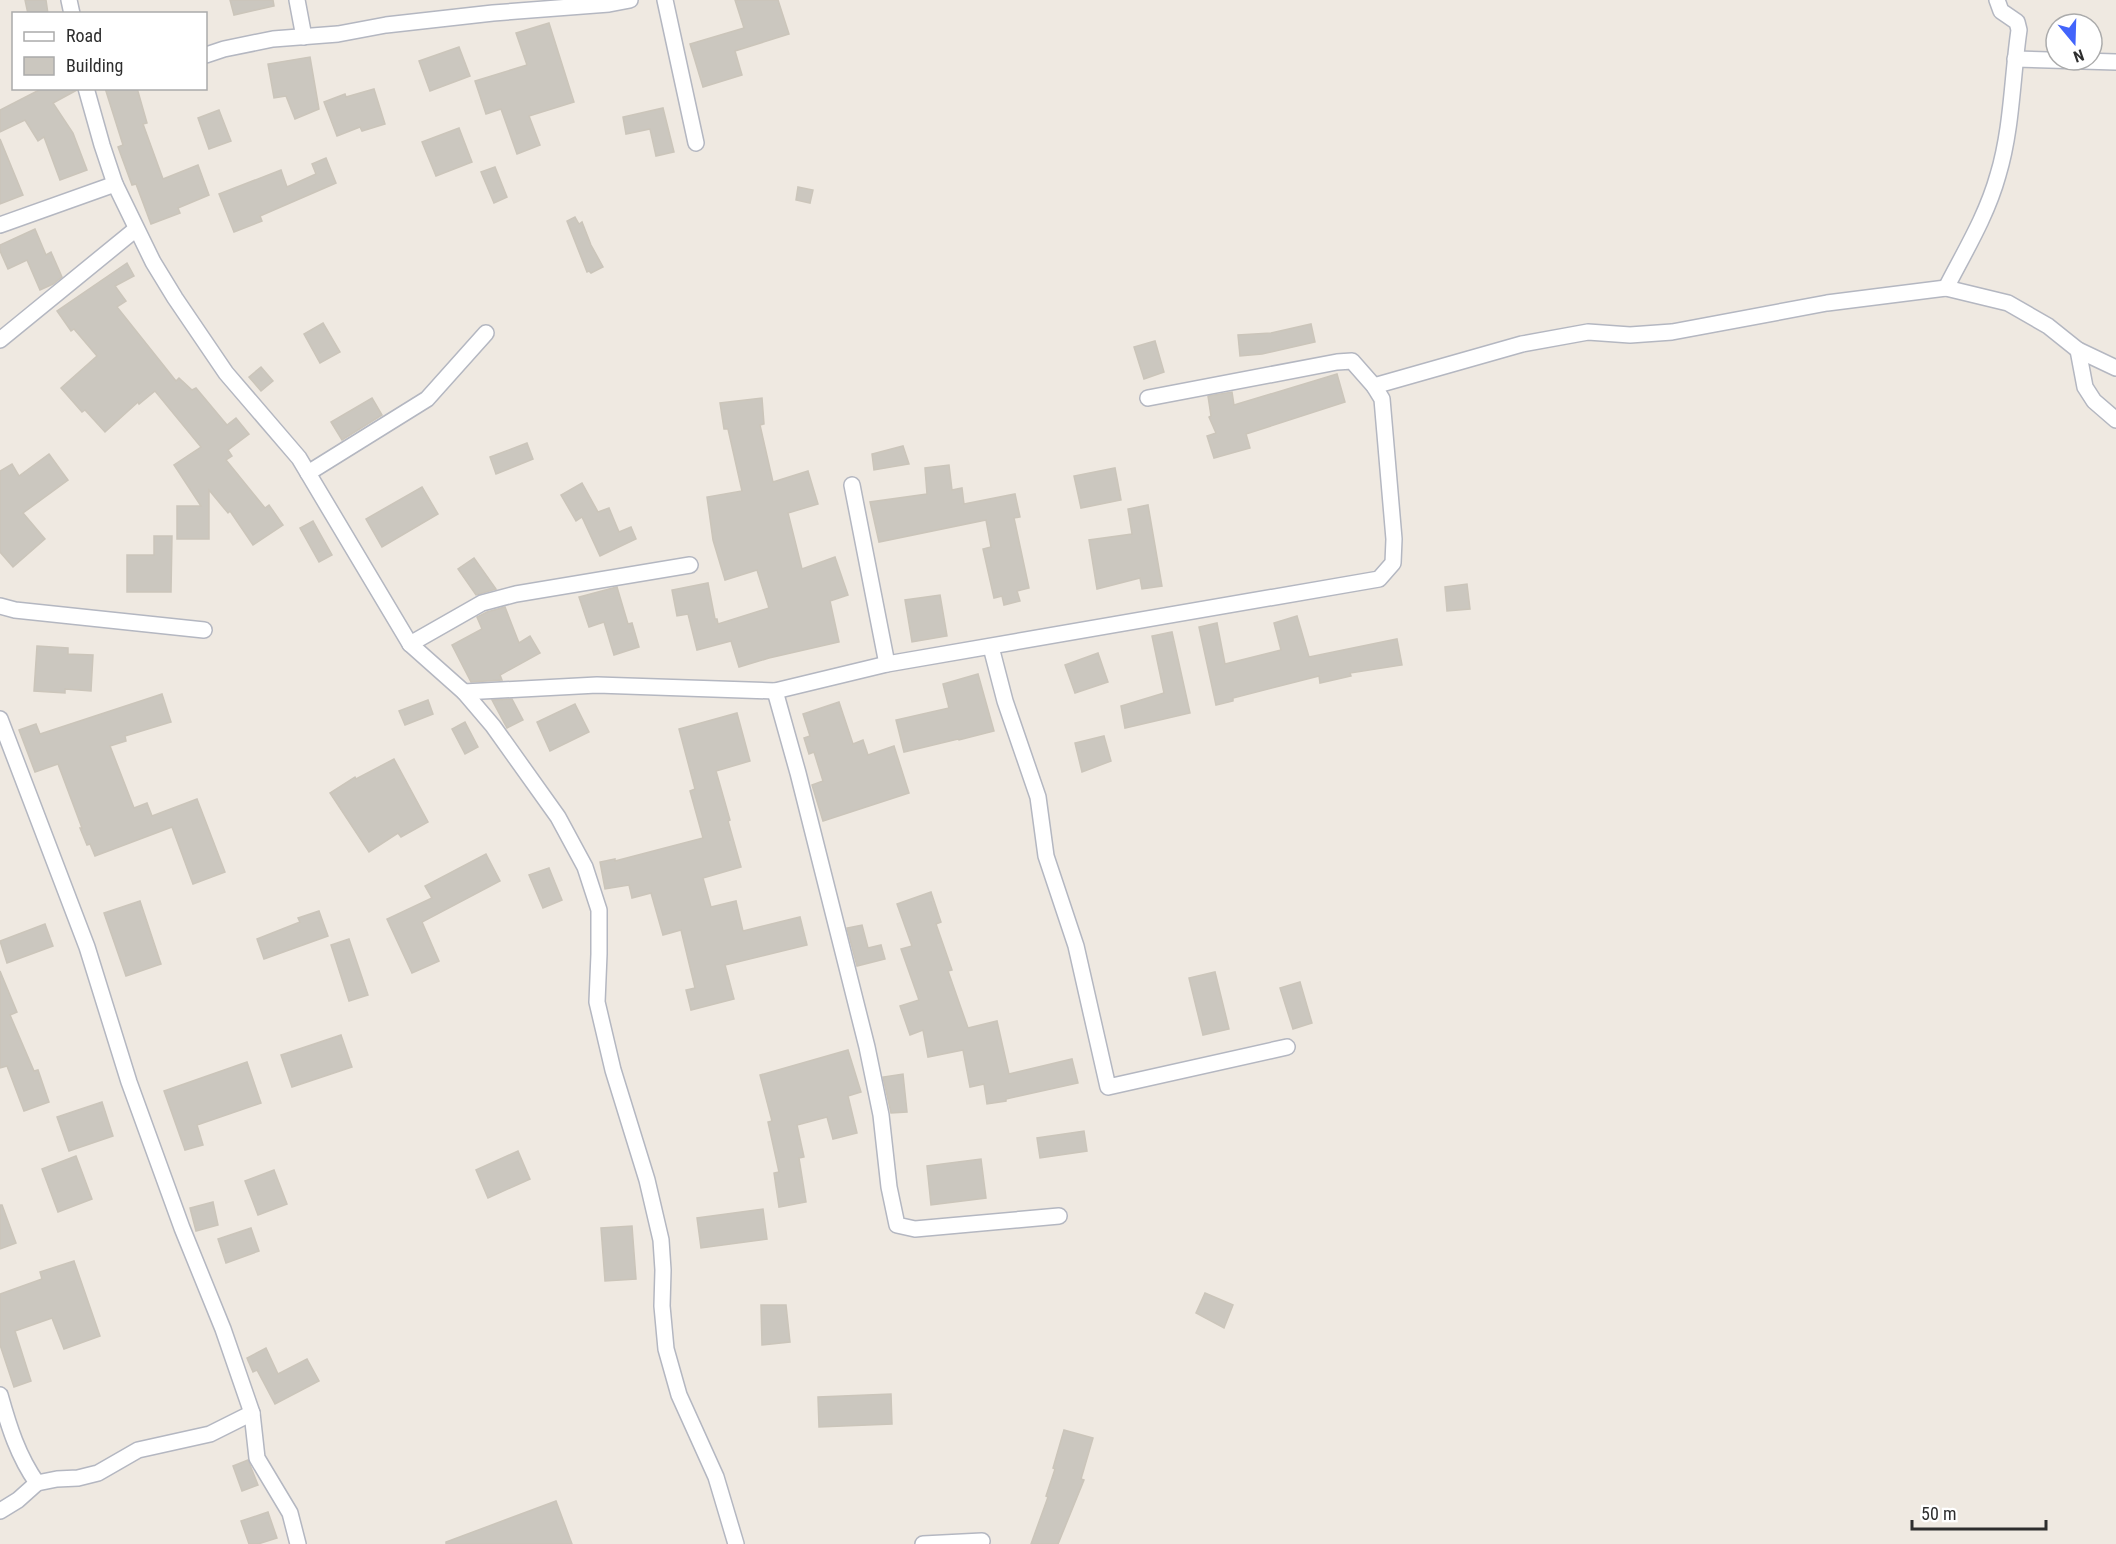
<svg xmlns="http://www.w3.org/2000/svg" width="2116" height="1544" font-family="'Roboto Condensed',sans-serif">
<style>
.building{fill:#cbc7bf;stroke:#cbc5ba;stroke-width:1.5}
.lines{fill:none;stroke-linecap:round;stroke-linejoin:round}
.street-casing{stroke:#b4b7c1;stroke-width:18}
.street{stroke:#fff;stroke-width:15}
</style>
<rect width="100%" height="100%" fill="#efe9e1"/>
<g class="building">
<path d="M25,0H46L48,14H28Z"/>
<path d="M230,0H273L274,6L234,15Z"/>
<path d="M735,0H778L789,34L735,51L742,75L703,87L690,44L744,28Z"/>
<path d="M549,23L574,102L529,116L540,145L517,154L501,109L486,114L475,81L527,65L516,33Z"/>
<path d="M459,47L470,76L430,91L419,61Z"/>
<path d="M310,57L319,109L295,119L286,96L274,98L268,64Z"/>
<path d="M43,88H77V90L53,103L73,133L87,170L60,180L44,137L38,141L25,120L0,132V110Z"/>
<path d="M105,88H137L147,123L143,124L163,179L198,165L209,195L178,208L180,213L151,224L136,184L132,185L118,147L123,145Z"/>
<path d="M374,89L385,124L362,131L360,127L337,136L324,102L345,94L346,97Z"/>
<path d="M663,108L674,152L656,156L650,129L626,134L623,117Z"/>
<path d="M219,110L231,141L209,149L198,118Z"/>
<path d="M459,128L472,162L436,176L422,142Z"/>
<path d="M0,139L23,195L0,204Z"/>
<path d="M326,158L336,183L260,216L262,221L234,232L219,194L281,170L287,187L316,174L312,164Z"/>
<path d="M495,167L507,197L494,203L481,172Z"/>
<path d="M798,187L813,190L810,203L796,200Z"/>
<path d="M575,217L579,224L582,222L591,245L603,267L591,273L589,271L587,272L567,221Z"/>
<path d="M35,229L46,255L51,252L62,277L53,284L40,290L27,260L8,269L0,251V245Z"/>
<path d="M127,263L134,276L115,286L126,301L117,307L176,381L179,378L192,390L196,388L227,425L236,418L249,434L228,450L232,456L226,460L265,508L269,505L283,525L253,545L230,511L228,513L209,490V539H177V506H201L174,465L201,447L155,391L139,404L138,402L105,432L85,410L82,412L61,388L97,356L74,329L71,331L57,311Z"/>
<path d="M323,323L340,352L320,363L304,334Z"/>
<path d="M1311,324L1315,342L1262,354L1240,356L1238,335L1271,333Z"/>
<path d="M1155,341L1164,372L1144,379L1134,347Z"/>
<path d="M261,367L273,381L261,391L249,377Z"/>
<path d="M1337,374L1345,402L1246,434L1250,448L1214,458L1207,436L1216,433L1209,417L1211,416L1208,396L1232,392L1234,405Z"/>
<path d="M372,398L382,415L342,440L331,422Z"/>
<path d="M762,398L764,424L760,425L773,482L808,471L818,504L788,513L802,569L835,557L848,595L830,601L839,642L769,658L739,667L731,641L697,650L688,614L677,616L672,590L708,583L715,619H717L718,624L769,608L757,570L725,580L713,540L707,497L742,491L728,429H724L720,403Z"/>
<path d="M527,443L533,459L496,474L490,457Z"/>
<path d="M903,446L909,464L874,470L872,454Z"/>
<path d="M49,454L68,480L23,513L45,539L13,567L0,552V471L12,464L19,476Z"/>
<path d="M949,465L952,490L962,488L964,504L1015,494L1020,517L1014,518L1029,588L1017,591L1020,601L1004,605L1002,596L994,598L983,549L991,547L986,520L879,542L870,502L927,494L925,468Z"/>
<path d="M1115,468L1121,500L1081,508L1074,476Z"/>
<path d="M582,483L598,512L609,508L619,532L631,527L636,539L600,556L582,517L576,521L561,495Z"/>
<path d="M422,487L438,514L382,547L366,519Z"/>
<path d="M1148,505L1162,586L1142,589L1140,578L1097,589L1089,540L1132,534L1128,509Z"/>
<path d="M313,521L332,555L319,562L300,528Z"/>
<path d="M154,536H172L171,592H127V555H154Z"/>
<path d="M474,558L496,589L476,595L458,569Z"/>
<path d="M1467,584L1470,609L1447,611L1445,587Z"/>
<path d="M617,587L628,624L632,623L639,647L614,655L604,622L589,627L579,597Z"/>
<path d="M940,595L947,636L912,642L905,600Z"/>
<path d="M505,607L519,643L530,636L540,653L500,675L502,680L471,682L452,645L482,629L477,617L487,612Z"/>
<path d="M1297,616L1309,657L1397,639L1402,665L1350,673L1351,676L1320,683L1319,676L1233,698V701L1216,705L1199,627L1217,623L1225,664L1281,650L1274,623Z"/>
<path d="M1172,632L1190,713L1125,728L1121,706L1164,693L1152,636Z"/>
<path d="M37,646L68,648V654L93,655L91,691L65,689V693L34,691Z"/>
<path d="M1098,653L1108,682L1075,693L1065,665Z"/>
<path d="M978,674L994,731L959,740L958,739L904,752L896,720L949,708L943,684Z"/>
<path d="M162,694L171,722L125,736L126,741L110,746L134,808L147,803L152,816L197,799L225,872L193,884L172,827L95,856L90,844L87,845L80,828H82L58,764L35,772L19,730L36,724L40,734Z"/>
<path d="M512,699L523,720L507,728L492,700Z"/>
<path d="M428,700L433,714L405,725L399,711Z"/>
<path d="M839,702L853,744L863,740L868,755L894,746L909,793L823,821L812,785L823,781L814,752L809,754L804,738L810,736L803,714Z"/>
<path d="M575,704L589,732L550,751L537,722Z"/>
<path d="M737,713L750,761L716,771L730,820L728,821L741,867L703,878L711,907L736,901L743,931L800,917L807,945L725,965L734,999L691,1010L686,990L695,988L681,930L663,935L651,893L632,898L629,885L605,889L600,862L615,859V861L703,838L690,791L695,789L679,729Z"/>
<path d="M465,722L478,747L465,754L452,729Z"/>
<path d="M1104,736L1111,761L1082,772L1075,743Z"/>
<path d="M394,759L428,822L401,837L398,833L369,852L330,793L355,777L356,779Z"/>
<path d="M486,854L500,881L422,922L439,961L412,973L387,919L432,898L425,886Z"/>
<path d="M549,868L562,900L543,908L529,875Z"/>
<path d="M931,892L941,922L936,924L952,970L948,971L968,1028L997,1021L1009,1074L1072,1059L1078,1083L1006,1099V1101L987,1104L984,1084L970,1087L963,1050L928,1057L923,1030L910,1035L900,1006L919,1000L901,949L912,946L897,904Z"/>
<path d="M140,901L161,964L126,976L104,913Z"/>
<path d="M319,911L328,936L264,959L257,939L300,922L298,918Z"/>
<path d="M45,924L53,946L7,963L0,941Z"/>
<path d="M862,925L868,948L881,945L885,959L857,966L847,928Z"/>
<path d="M349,939L368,995L349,1001L331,945Z"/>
<path d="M0,971L17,1012L10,1015L34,1071L38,1070L49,1102L24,1111L7,1066L0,1068Z"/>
<path d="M1215,972L1229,1029L1203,1035L1189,978Z"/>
<path d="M1300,982L1312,1023L1293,1029L1280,988Z"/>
<path d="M341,1035L352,1067L292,1087L281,1055Z"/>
<path d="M848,1050L861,1092L848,1096L857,1133L833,1139L827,1117L797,1125L804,1157L799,1158L806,1202L779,1207L774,1173L779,1172L768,1122L772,1121L760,1075Z"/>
<path d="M247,1062L261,1103L197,1125L203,1145L185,1150L164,1091Z"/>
<path d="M903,1074L907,1112L891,1113L883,1077Z"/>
<path d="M102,1102L113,1136L69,1151L57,1117Z"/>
<path d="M1084,1131L1087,1151L1040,1158L1037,1138Z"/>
<path d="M518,1151L530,1179L488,1198L476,1170Z"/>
<path d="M76,1156L92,1199L58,1212L42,1169Z"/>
<path d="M981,1159L986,1198L931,1205L927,1166Z"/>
<path d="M274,1170L287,1204L258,1215L245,1181Z"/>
<path d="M213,1202L218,1225L196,1231L190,1208Z"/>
<path d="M0,1205H2L16,1243L0,1249Z"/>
<path d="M763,1209L767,1239L701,1248L697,1218Z"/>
<path d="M632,1226L636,1279L605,1281L601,1228Z"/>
<path d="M251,1228L259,1251L226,1263L218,1239Z"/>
<path d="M74,1261L100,1336L64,1349L52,1318L15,1331L31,1381L14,1387L0,1345V1294L42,1279L40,1272Z"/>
<path d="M1205,1293L1233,1305L1224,1328L1196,1313Z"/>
<path d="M761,1305H786L790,1342L762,1345Z"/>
<path d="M266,1348L278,1374L307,1359L319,1381L275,1404L257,1370L253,1372L247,1358Z"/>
<path d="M891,1394L892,1424L819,1427L818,1397Z"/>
<path d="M1064,1430L1093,1438L1081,1479L1084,1480L1058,1544H1031L1048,1497L1046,1496L1055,1469L1053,1468Z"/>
<path d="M248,1460L258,1485L242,1491L233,1466Z"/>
<path d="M556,1501L572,1544H446V1542Z"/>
<path d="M268,1512L277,1538L258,1544H249L241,1521Z"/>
</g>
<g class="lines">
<g class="street-casing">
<g id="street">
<path d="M69,0L72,14"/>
<path d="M297,0L304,37"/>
<path d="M665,0L696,143"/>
<path d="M206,55L224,49L273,39L338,34L386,25L493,13L609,4L630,0"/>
<path d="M2015,59L2116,62"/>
<path d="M86,88L102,145L115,184L153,262L175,298L226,373L299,458L410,644L464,692L493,726L558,817L585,867L599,910V954L597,1002L613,1070L647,1180L661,1240L663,1270L662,1306L666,1349L679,1395L716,1477L736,1544"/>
<path d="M0,225L115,184"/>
<path d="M1946,288C1965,251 1987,215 1998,175C2012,129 2012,78 2019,30L2017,22L2001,11L1997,0"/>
<path d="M0,340L136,229"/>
<path d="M2078,350L2085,387L2094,401L2116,420"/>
<path d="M1374,386L1522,344L1588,332L1630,335L1672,332L1827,303L1946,288L2008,303L2048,326L2078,350L2116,368"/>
<path d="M308,473L427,399L486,333"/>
<path d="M852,485L887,664"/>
<path d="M0,606L15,610L204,630"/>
<path d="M410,644L482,603L516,594L690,565"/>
<path d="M991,647L1005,701L1038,797L1046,856L1076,946L1108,1087L1287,1047"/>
<path d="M775,691L798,773L867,1047L881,1115L889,1187L897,1225L915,1229L1059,1216"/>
<path d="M464,692L597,685L775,691L887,664L1379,579L1393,563L1394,539L1382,399L1374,386L1352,361L1337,362L1148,398"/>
<path d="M0,719L87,947L129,1082L182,1228L223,1329L252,1413L257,1458L290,1513L298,1544"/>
<path d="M0,1395C9,1427 18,1456 37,1483"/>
<path d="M0,1511L18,1500L37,1483L57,1479L78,1478L98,1473L138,1450L210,1434L252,1413"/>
<path d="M923,1544L982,1541"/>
</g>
</g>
<use href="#street" class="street"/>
</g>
<rect x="12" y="12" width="195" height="78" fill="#ffffff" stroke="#ababab" stroke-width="1.5"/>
<rect x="24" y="32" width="30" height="9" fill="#ffffff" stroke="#ababab" stroke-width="1.5"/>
<text x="66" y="42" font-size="18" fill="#2e2e2e">Road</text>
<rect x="24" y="57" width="30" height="18" fill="#cbc7bf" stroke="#ababab" stroke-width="1.5"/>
<text x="66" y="72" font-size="18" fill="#2e2e2e">Building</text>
<g transform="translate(2074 42) rotate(161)"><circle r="28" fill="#ffffff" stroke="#ababab" stroke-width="1.5"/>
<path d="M0-4.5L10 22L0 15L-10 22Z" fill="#4264fb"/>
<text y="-9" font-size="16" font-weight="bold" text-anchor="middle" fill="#2e2e2e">N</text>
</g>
<path d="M1912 1520v9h134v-9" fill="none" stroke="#2e2e2e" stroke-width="3"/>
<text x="1921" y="1520" font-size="18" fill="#2e2e2e" stroke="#ffffff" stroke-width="4.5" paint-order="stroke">50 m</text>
</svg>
